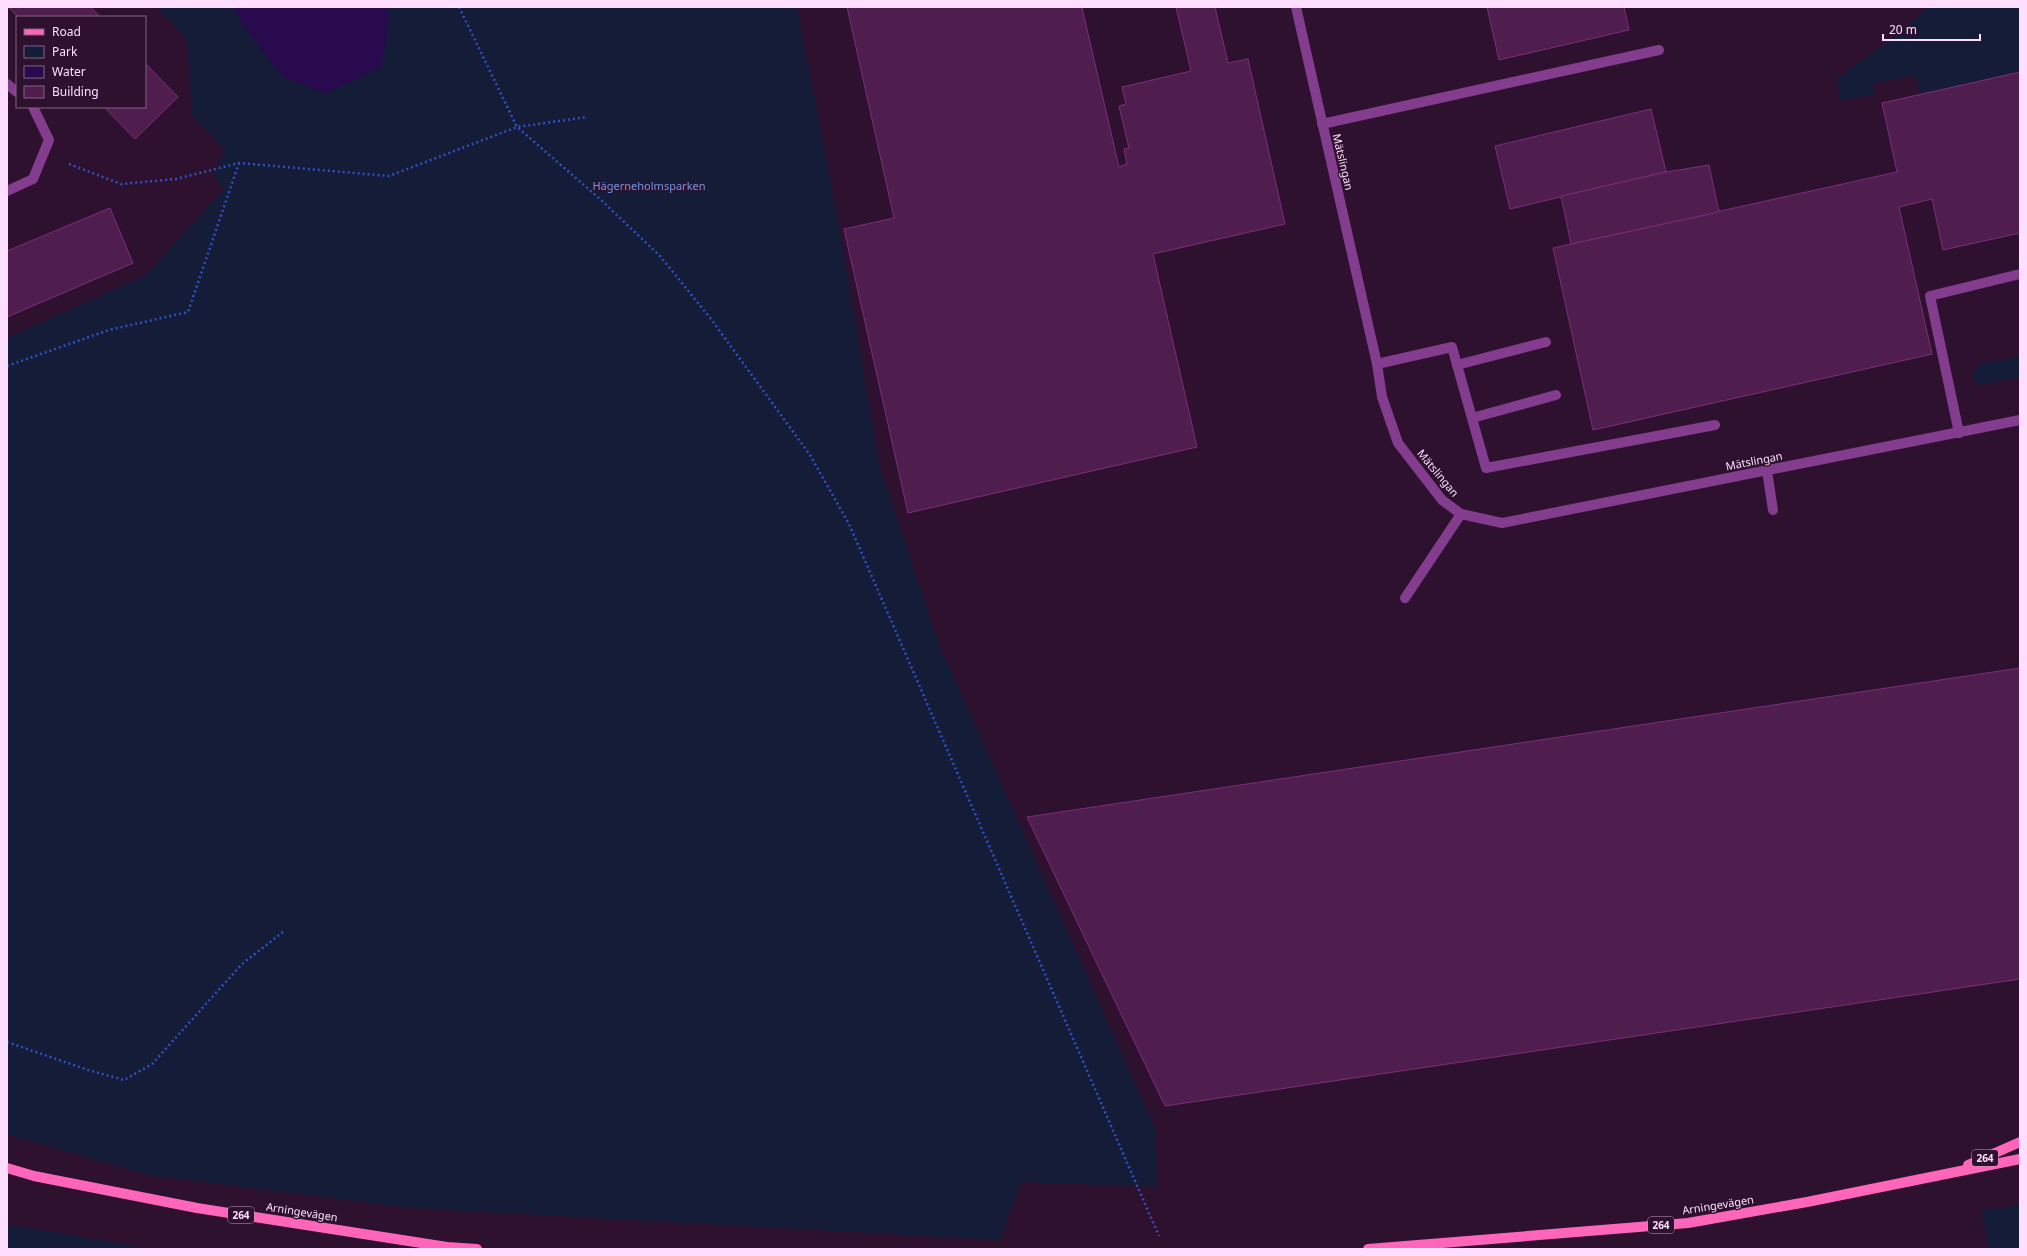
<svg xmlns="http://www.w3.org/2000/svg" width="2027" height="1256" font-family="'Noto Sans',sans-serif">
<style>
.green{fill:#141c38}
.water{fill:#2a0a4e}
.building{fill:#4f1d4e;stroke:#7c2e7a}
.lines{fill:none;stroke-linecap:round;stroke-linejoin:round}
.path{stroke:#2e51c3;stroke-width:2.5;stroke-dasharray:2 3;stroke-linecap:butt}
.minor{stroke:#833c8e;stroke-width:10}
.major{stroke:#ff65b9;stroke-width:10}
.labels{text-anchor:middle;stroke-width:3;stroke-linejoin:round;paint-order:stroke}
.shield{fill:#2e112e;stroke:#bfa0c0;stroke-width:1}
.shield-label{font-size:10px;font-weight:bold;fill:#fddeff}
.street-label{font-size:11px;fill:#fddeff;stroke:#2e112e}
.park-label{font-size:11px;fill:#659be4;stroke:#2e112e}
</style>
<rect width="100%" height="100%" fill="#2e112e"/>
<g class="green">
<path d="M156,7H797L837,214L879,463L938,641L1155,1128L1157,1187L1021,1182L1000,1240L409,1208L149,1175L7,1134V338L146,275L224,189L213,175L225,149L192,116L187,39Z"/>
<path d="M1927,7H2020V72L1922,94L1915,76L1872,83L1875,95L1840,100L1837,78L1903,30Z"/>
<path d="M2020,356V377L1979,385L1974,380V372L1979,364Z"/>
<path d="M2020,1204V1249H1989L1981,1211Z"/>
<path d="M7,1224L151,1249H7Z"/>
</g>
<path class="water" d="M234,7H386L390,18L381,67L326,93L283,77L243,25Z"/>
<g class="building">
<path d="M8,7H91L100,17H18Z"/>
<path d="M847,7H1088L1082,8L1119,167L1127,164L1124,149L1129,148L1119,106L1126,104L1122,87L1191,71L1176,7H1215L1228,63L1248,59L1285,224L1153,254L1197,447L908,513L844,229L894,218Z"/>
<path d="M1487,7H1624L1629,30L1499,60Z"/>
<path d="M145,63L178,97L135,139L104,107H145Z"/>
<path d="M2020,72V233L1943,250L1932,199L1899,207L1932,354L1593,430L1553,248L1897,172L1882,103Z"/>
<path d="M1651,109L1666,172L1510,209L1495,146Z"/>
<path d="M1709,165L1719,212L1571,244L1561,196L1666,172Z"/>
<path d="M110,208L133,263L7,317V251Z"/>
<path d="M2020,668V979L1165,1106L1027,817Z"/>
</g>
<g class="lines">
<g class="path">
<path d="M459,7L517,127L600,199L660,256L711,319L810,455L849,524L1159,1236"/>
<path d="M69,164L121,184L176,179L239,163L389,176L517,127L587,117"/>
<path d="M7,366L109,330L188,312L239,163"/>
<path d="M7,1042L88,1070L124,1080L152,1064L242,964L283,932"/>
</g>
<g class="minor">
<path d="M1296,7L1377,364L1382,397L1398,443L1442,500L1461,514L1502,523L2020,420"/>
<path d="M7,84L17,92"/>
<path d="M1322,124L1659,50"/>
<path d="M7,191L33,179L49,140L33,107"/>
<path d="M1377,364L1452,347L1486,468L1715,425"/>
<path d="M1457,365L1546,342"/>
<path d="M1472,418L1556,395"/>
<path d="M1959,433L1930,296L2020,274"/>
<path d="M1767,471L1773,510"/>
<path d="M1405,598L1461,514"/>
</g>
<g class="major">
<path d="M1968,1165L2020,1142"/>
<path d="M7,1168L34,1176L197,1208L447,1247L477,1249"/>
<path d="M1368,1249L1688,1223L1807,1202L2020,1159"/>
</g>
</g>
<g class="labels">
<g class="shield">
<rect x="1972" y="1150" width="26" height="16" rx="3"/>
<rect x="228" y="1207" width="26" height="16" rx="3"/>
<rect x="1648" y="1217" width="26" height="16" rx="3"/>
</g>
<g class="shield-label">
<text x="1985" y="1162">264</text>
<text x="241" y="1219">264</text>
<text x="1661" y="1229">264</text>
</g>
<g class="street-label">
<text transform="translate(1343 162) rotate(77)" y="4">Mätslingan</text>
<text transform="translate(1754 461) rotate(-11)" y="4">Mätslingan</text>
<text transform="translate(1438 473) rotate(50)" y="4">Mätslingan</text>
<text transform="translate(1718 1205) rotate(-9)" y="4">Arningevägen</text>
<text transform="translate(302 1212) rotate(9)" y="4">Arningevägen</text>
</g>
<g class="park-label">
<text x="649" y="190">Hägerneholmsparken</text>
</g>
</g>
<rect width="2027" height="1256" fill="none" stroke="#fddeff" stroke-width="16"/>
<rect x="16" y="16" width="130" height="92" fill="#2e112e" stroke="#816382"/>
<rect x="24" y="29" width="20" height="6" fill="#ff65b9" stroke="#816382"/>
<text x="52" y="36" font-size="12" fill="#fddeff">Road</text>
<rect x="24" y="46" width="20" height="12" fill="#141c38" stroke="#816382"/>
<text x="52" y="56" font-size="12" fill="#fddeff">Park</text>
<rect x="24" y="66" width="20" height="12" fill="#2a0a4e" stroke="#816382"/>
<text x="52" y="76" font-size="12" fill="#fddeff">Water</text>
<rect x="24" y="86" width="20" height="12" fill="#4f1d4e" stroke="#816382"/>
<text x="52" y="96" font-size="12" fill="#fddeff">Building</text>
<path d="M1883 34v6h97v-6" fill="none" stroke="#fddeff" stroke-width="2"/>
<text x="1889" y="34" font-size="12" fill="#fddeff" stroke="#2e112e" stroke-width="3" paint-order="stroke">20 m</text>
</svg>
